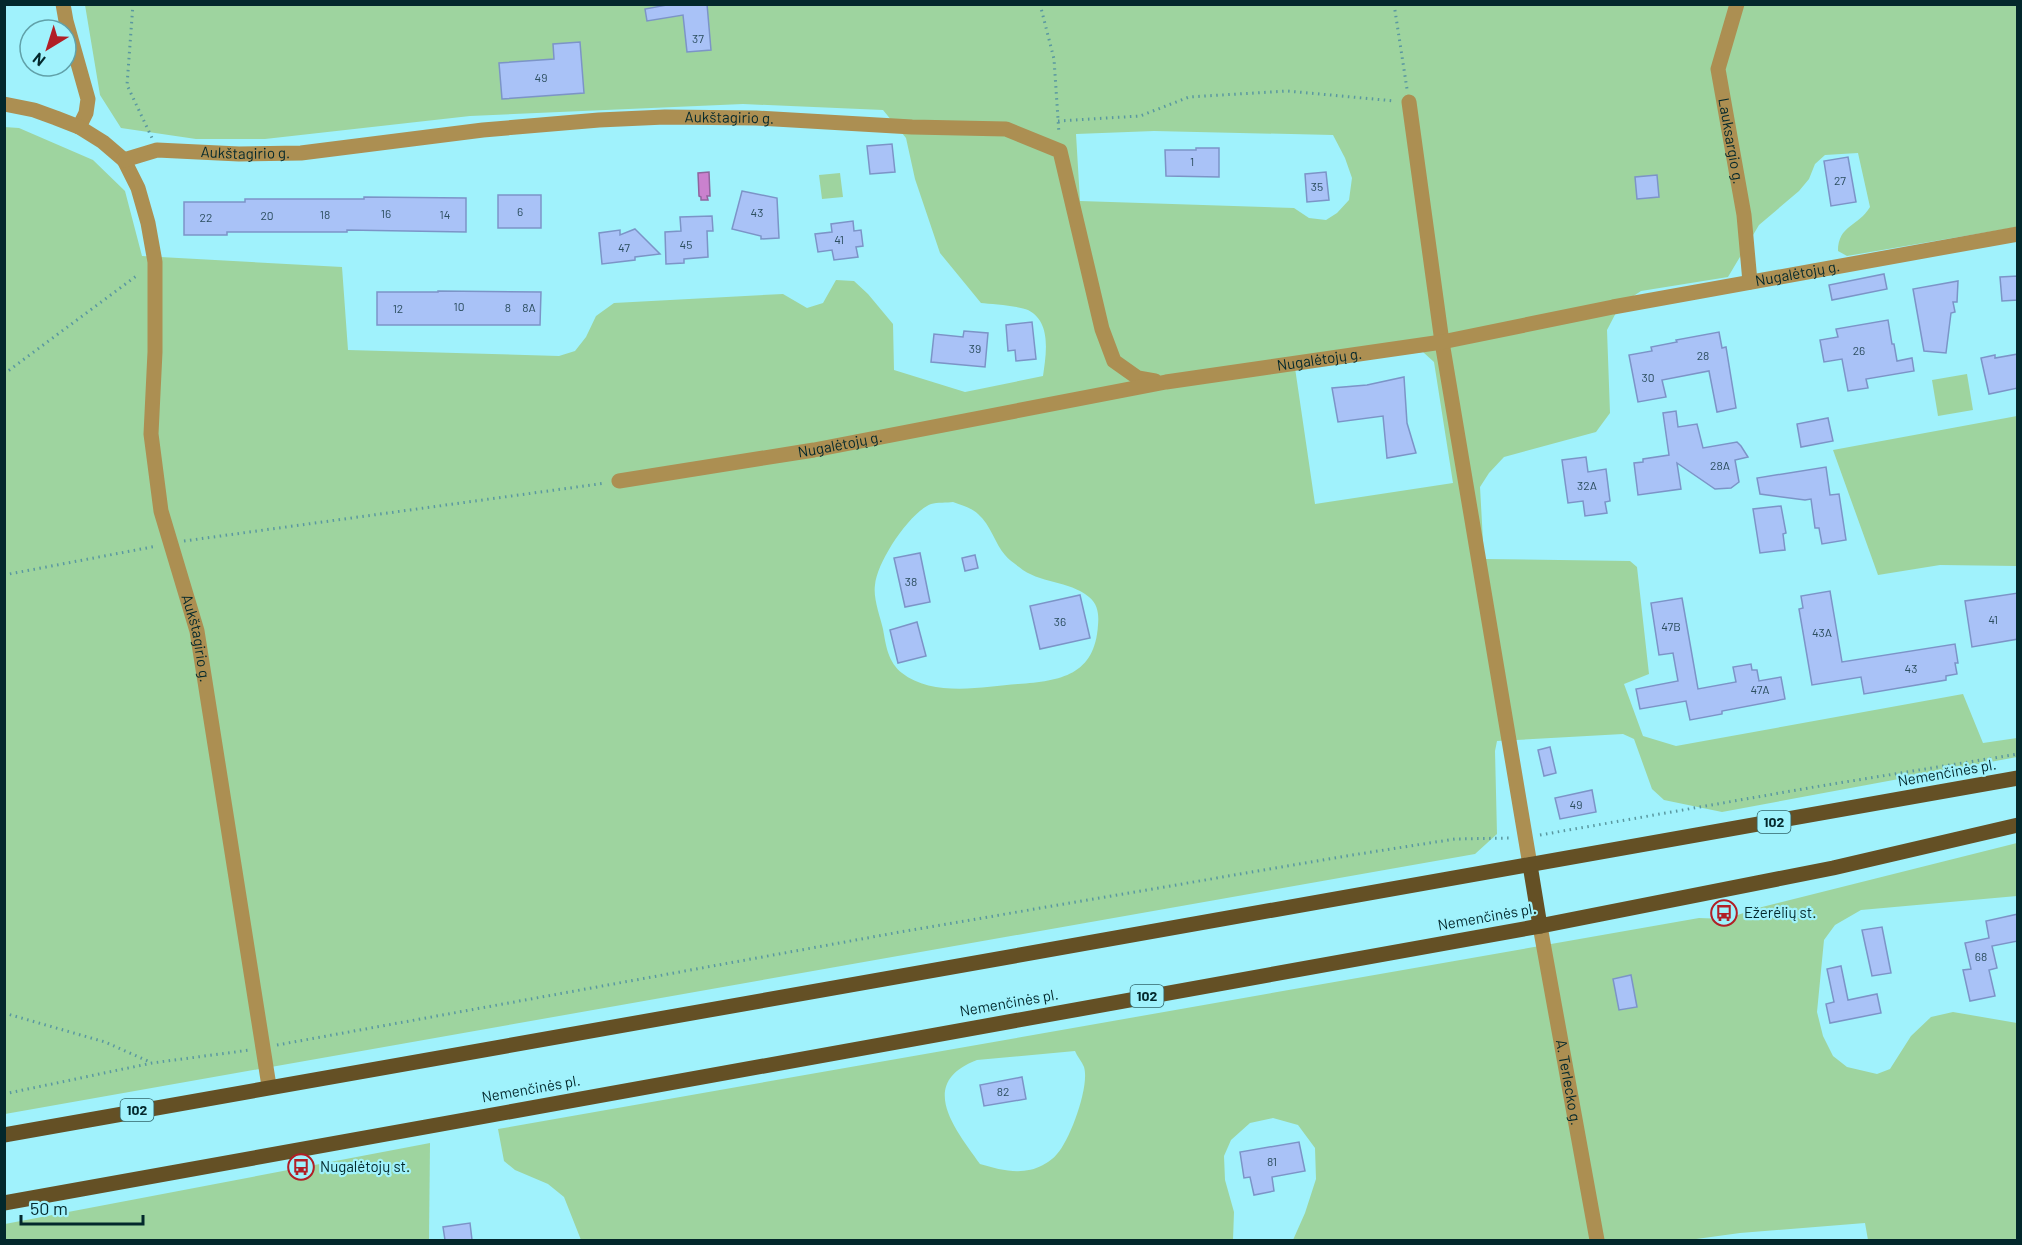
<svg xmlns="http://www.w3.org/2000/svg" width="2022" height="1245" font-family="Barlow,sans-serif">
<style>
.green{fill:#9ed49f;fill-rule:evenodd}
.water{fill:#ca81ce;stroke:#8e669d;stroke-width:1.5}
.building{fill:#a9c2f7;stroke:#7c94c7;stroke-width:1.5}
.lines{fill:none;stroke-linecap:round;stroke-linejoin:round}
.path{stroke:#5a98a0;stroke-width:3;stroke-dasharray:1.5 4.5;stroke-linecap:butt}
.street{stroke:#ac8f52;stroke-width:15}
.primary{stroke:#645025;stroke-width:15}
.labels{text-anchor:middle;stroke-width:4.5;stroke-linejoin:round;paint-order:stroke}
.number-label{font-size:12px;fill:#2c4e5f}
.shield{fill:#a0f2fc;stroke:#32656a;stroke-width:1.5}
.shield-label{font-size:14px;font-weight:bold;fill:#03282c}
.street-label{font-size:15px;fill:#03282c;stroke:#a0f2fc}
.poi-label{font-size:15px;fill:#03282c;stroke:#a0f2fc;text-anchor:start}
</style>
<rect width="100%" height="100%" fill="#a0f2fc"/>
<g class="green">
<path d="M85,5H2017V227L1847,256L1838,251C1838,225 1859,226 1870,207L1858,153L1825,155L1815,164L1809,179L1799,191L1759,225L1728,277L1641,291L1620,305L1607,330L1610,413L1596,432L1504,457L1489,473L1480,487L1484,559L1630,561L1637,567L1649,674L1624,684L1643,736L1676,746L1963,694L1983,743L2017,738V757L1722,812L1664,800L1652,789L1634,739L1623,734L1497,741L1495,751L1497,834L1475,854L5,1114L4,127L19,128L93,160L125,191L142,256L342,267L348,350L559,356L575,351L586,337L596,316L614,303L783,294L807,308L823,303L836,280L854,281L868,294L893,324L894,370L965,392L1043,376C1046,355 1052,322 1028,310C1020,306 991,304 981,303L940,253L915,179L906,138L883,110L743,104L470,116L265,139H196L121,128L100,95ZM1154,131L1333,135L1345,158L1352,178L1349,200L1337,213L1326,220L1309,218L1294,208L1080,201L1076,134ZM1423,352L1434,362L1453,483L1315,504L1295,368ZM953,502C961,505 972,508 978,514C991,525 995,544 1005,555C1009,560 1014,563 1019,567C1039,584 1069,580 1089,597C1098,604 1099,615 1098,625C1095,675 1061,681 1018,684C983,687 932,697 902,673C888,662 886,646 883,629C880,616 873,598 875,585C877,562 909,513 931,504C937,502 947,503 953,502Z"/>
<path d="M840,173L843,197L822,199L819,175Z"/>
<path d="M1967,374L1973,410L1938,416L1932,380Z"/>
<path d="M2017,416V566L1940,565L1878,575L1833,450Z"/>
<path d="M2017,843V896L1861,910L1835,925L1824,940L1817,1012L1823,1036L1833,1056L1847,1067L1877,1074L1890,1069L1911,1036L1931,1017L1953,1012L2017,1023V1240H1868L1865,1223L1740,1233L1689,1240H1293L1305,1213L1316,1179L1315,1148L1298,1125L1273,1118L1250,1123L1231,1140L1224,1156L1225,1180L1234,1212L1233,1240H581L564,1197L548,1184L515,1170L504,1161L498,1129L1699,918L1726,919L1758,908ZM1075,1051C1077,1056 1082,1062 1084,1067C1090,1086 1070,1140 1057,1154C1054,1158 1047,1163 1043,1165C1023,1176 1000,1170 980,1164C956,1130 916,1083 977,1060Z"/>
<path d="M430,1143L429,1240H5V1224Z"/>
</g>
<path class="water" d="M709,172L710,196H707L708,200H701V197L699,196L698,173Z"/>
<g class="building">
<path d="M672,4H707L711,50L687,52L683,15L647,21L645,9Z"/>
<path d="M580,42L584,93L502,99L499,63L554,59L553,44Z"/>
<path d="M892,144L895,172L870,174L867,146Z"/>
<path d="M1196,148H1219V177L1166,176L1165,150H1196Z"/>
<path d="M1848,157L1856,202L1831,206L1824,161Z"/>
<path d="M1326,172L1329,200L1307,202L1305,174Z"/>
<path d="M1657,175L1659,197L1637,199L1635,177Z"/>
<path d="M742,191L777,198L779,238L761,239V236L732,229Z"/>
<rect x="498" y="195" width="43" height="33"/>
<path d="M364,197L466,198V232L347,230V232H227V235H184V202H245V199H364Z"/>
<path d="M712,216L713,231H707L708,257L684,259V263L666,264L665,232L681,231L680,217Z"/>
<path d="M853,221L854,231L861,230L863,246L856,247L858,257L834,260L832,250L818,252L815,234L832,232L831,224Z"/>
<path d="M635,229L660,254L635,257V260L602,264L599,233L620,230V235Z"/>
<path d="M1884,274L1887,289L1832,300L1829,285Z"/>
<path d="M2018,276V300L2002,301L2000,277Z"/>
<path d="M1958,281L1957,302H1953L1955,312L1951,313L1946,353L1924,351L1913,289Z"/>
<path d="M438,291L541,292L540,325H377V292H438Z"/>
<path d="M1888,320L1892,344H1894L1897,361L1912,358L1914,371L1866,379L1868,388L1848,391L1842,359L1824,362L1820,340L1838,337L1836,329Z"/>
<path d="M1032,322L1036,359L1016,361L1015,350L1008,351L1006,325Z"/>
<path d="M964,331L988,333L985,367L931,362L934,334L963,337Z"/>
<path d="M1719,332L1722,348L1726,347L1736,408L1717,412L1709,371L1662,380L1666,397L1638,402L1629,355L1652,351L1651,347L1677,342L1676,340Z"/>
<path d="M2018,354V388L1989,394L1981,358L1995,355V358Z"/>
<path d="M1404,377L1407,423L1416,453L1387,458L1383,416L1338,422L1332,388L1367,385Z"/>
<path d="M1676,411L1678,427L1697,424L1703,448L1737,442L1741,446L1748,457L1735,460L1739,482L1731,488L1715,489L1677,463L1681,489L1638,495L1634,463L1643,462V459L1669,455L1663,413Z"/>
<path d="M1828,418L1833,441L1801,447L1797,424Z"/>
<path d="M1586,457L1588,472L1606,469L1610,501L1605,502L1607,513L1585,516L1583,501L1568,503L1562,460Z"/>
<path d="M1826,467L1830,495L1839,494L1846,540L1822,544L1819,528H1815L1811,499L1805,500L1760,494L1757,478Z"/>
<path d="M1781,506L1786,533L1783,534L1785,550L1760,553L1753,509Z"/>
<path d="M920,553L930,602L905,607L894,558Z"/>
<path d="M975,555L978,568L965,571L962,558Z"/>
<path d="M1830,591L1842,662L1955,644L1958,663H1955L1957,674L1946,676V680L1864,694L1861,677L1812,685L1799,609L1803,608L1801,596Z"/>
<path d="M2018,593V639L1972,647L1965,601Z"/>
<path d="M1080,595L1090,638L1040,649L1030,606Z"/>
<path d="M1682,598L1698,689L1736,682L1733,667L1751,664L1752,670H1757L1759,681L1781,677L1785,699L1722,711V714L1690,720L1686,701L1640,709L1636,689L1678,681L1673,653L1659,655L1651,603Z"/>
<path d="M917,622L926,656L898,663L890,630Z"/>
<path d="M1550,747L1556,773L1544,776L1538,750Z"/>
<path d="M1592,790L1596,812L1560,819L1555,798Z"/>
<path d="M2018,914V941L1992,946L1997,968L1989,970L1995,996L1970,1001L1963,970L1971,969L1965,943L1989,938L1986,921Z"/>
<path d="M1882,927L1891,973L1872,976L1862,930Z"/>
<path d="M1841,966L1848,1000L1877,994L1881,1013L1830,1023L1826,1004L1834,1002L1827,969Z"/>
<path d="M1631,975L1637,1007L1619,1010L1613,979Z"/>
<path d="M1022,1077L1026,1099L984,1106L980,1085Z"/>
<path d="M1299,1142L1305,1171L1272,1177L1274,1191L1254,1195L1250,1177L1244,1178L1240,1152Z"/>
<path d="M470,1223L472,1240H445L443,1227Z"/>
</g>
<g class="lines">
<g class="path">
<path d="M133,4L127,85L152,138"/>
<path d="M1040,4L1054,59L1059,134"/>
<path d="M1394,4L1407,89"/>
<path d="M1058,121L1140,116L1189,97L1287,91L1395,101"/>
<path d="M4,374L139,274"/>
<path d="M184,541L606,483"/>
<path d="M4,575L157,546"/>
<path d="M1540,835L1814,787L2018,754"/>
<path d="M4,1013L105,1042L150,1062"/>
<path d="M277,1045L900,932L1346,856L1455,839L1510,838"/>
<path d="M4,1094L152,1063L250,1050"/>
</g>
<g class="street">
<path d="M63,4L66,21L88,99L86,113L79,127"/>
<path id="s1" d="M1737,4L1718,69L1744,215L1750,282"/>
<path d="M1409,102L1442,342L1530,865"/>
<path id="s2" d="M4,104L34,110L56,118L79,127L103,142L124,160L138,188L148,223L155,262V352L151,434L161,511L197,631L269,1086"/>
<path id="s3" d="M124,160L157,150L239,154L301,153L483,130L599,120L665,117L756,118L912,127L1006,129L1060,151L1102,329L1114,361L1138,378L1155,381"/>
<path id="s4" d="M619,481L814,450L1166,382L1442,342L1613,307L2018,234"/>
<path id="s5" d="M1540,926L1597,1240"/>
</g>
<g class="primary">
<path d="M1530,865L1540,926"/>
<path d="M4,1135L2018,778"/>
<path d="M4,1203L1540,926L1833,868L2018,825"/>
</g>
</g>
<defs>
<g id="bus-ring" transform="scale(1.35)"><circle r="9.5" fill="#a0f2fc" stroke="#b11f26" stroke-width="1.5"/><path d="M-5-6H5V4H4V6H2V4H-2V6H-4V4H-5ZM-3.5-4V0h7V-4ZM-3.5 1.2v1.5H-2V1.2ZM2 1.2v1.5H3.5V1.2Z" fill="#b11f26"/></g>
</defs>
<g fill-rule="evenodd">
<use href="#bus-ring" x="1724" y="913"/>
<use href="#bus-ring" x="301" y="1167"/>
</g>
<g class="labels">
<g class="number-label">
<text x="698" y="43">37</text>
<text x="541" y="82">49</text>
<text x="1192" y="166">1</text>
<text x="1840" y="185">27</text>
<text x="1317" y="191">35</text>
<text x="520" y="216">6</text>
<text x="757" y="217">43</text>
<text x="386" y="218">16</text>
<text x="325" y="219">18</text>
<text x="445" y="219">14</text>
<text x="267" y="220">20</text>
<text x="206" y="222">22</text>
<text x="839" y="244">41</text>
<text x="686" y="249">45</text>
<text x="624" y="252">47</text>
<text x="459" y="311">10</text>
<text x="508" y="312">8</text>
<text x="529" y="312">8A</text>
<text x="398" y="313">12</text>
<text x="975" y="353">39</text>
<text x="1859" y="355">26</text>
<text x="1703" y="360">28</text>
<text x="1648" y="382">30</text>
<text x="1720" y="470">28A</text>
<text x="1587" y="490">32A</text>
<text x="911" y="586">38</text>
<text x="1993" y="624">41</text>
<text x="1060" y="626">36</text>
<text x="1671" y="631">47B</text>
<text x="1822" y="637">43A</text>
<text x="1911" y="673">43</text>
<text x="1760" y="694">47A</text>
<text x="1576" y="809">49</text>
<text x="1981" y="961">68</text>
<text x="1003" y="1096">82</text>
<text x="1272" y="1166">81</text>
</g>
<g class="shield">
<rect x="1757.5" y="811" width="33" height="22" rx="4.5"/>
<rect x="1130.5" y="985" width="33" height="22" rx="4.5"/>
<rect x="120.5" y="1099" width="33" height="22" rx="4.5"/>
</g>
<g class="shield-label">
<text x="1774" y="827">102</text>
<text x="1147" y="1001">102</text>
<text x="137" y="1115">102</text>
</g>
<g class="street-label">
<text dy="5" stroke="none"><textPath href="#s3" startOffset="609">Aukštagirio g.</textPath></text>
<text dy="5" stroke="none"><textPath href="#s1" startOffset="141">Lauksargio g.</textPath></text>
<text dy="5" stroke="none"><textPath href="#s3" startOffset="123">Aukštagirio g.</textPath></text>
<text dy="5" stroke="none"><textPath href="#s4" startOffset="1197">Nugalėtojų g.</textPath></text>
<text dy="5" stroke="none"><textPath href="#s4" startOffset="711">Nugalėtojų g.</textPath></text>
<text dy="5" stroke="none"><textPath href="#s4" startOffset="224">Nugalėtojų g.</textPath></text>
<text dy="5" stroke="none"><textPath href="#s2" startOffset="624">Aukštagirio g.</textPath></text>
<text transform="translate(1947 773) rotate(-10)" y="5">Nemenčinės pl.</text>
<text transform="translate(1487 917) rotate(-10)" y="5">Nemenčinės pl.</text>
<text transform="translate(1009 1003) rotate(-10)" y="5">Nemenčinės pl.</text>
<text dy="5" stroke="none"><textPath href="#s5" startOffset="159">A. Terlecko g.</textPath></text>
<text transform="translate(531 1089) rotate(-10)" y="5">Nemenčinės pl.</text>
</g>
<g class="poi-label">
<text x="1744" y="918">Ežerėlių st.</text>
<text x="320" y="1172">Nugalėtojų st.</text>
</g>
</g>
<rect width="2022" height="1245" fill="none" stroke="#03282c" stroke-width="12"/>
<g transform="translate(48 48) rotate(218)"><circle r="28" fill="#a0f2fc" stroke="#61a1a9" stroke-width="1.5"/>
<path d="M0-4.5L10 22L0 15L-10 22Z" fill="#b11f26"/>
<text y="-9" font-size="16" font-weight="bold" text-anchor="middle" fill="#03282c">N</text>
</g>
<path d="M21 1215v9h122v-9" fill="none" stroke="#03282c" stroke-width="3"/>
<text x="30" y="1215" font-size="18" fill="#03282c" stroke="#a0f2fc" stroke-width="4.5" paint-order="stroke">50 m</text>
</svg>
